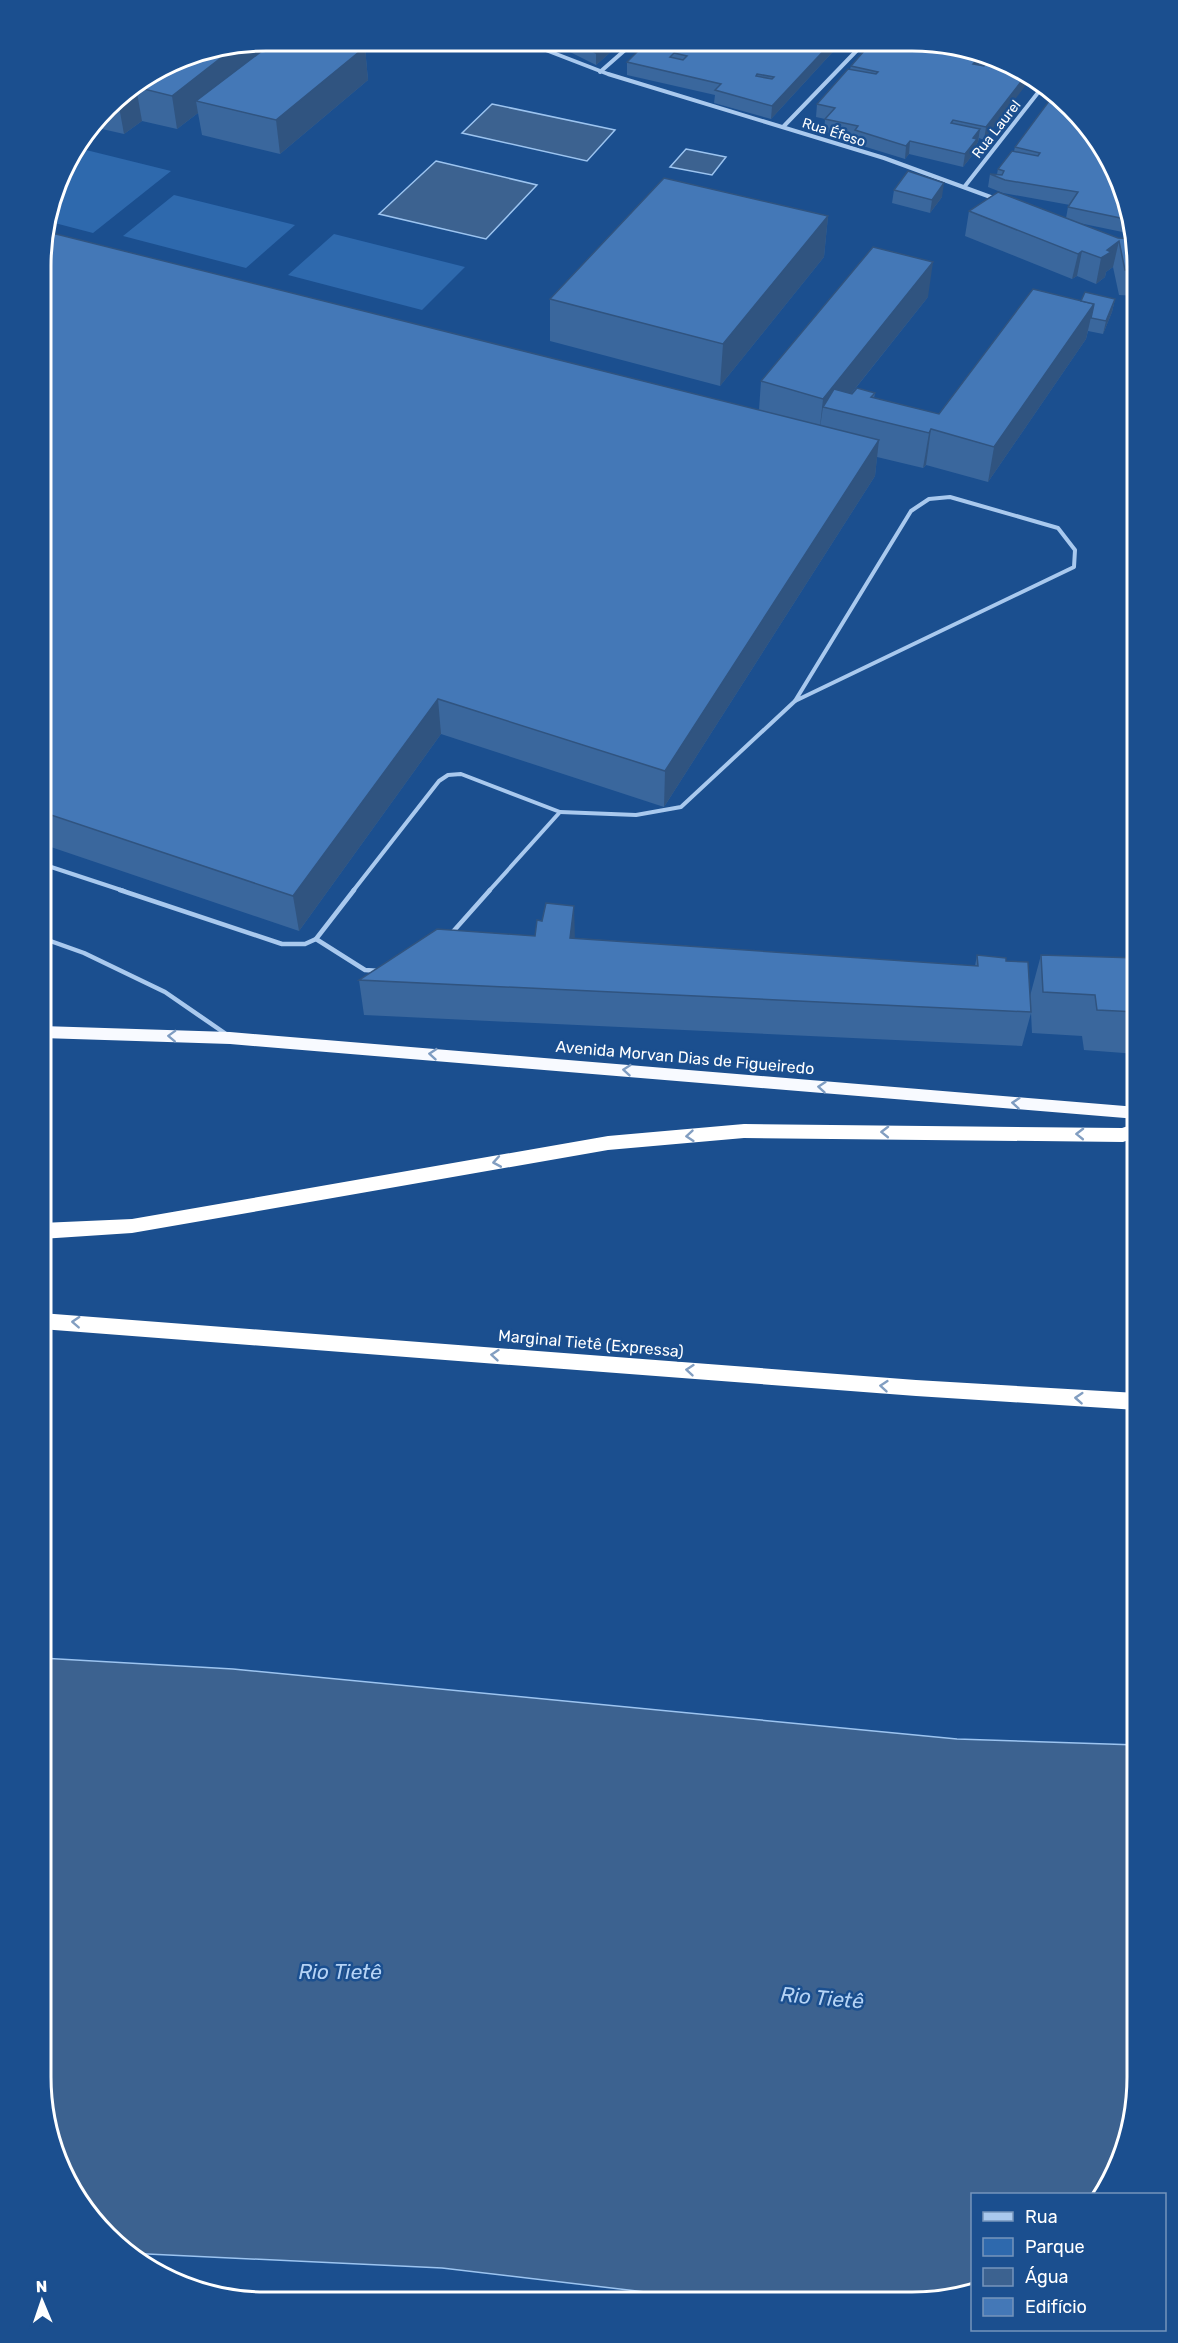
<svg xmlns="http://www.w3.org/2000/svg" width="1178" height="2343" font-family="Rubik,sans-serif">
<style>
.green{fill:#2e69ad}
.water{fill:#3c6290;stroke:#9cc4f0;stroke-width:1.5}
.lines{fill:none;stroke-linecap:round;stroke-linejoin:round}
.service-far1{stroke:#a9c9ee;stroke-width:4}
.service{stroke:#a9c9ee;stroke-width:4.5}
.minor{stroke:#a9c9ee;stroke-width:4}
.trunk{fill:#f8faff;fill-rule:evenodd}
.motorway{fill:#fff;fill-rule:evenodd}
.wall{fill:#3a679d}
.shaded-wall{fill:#305480}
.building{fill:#4478b7;stroke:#305480;stroke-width:1.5;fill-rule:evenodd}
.oneway{stroke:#7e9cc1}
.oneway2{stroke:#829ec1}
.labels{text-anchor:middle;stroke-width:5;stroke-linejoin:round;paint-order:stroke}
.far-street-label{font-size:14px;fill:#fff;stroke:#1b4f8f}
.street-label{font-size:16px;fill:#fff;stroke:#1b4f8f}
.near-water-label{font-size:21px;font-style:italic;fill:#b5d3f5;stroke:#1b4f8f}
.rim{fill:none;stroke:#fff;stroke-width:3}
</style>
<rect width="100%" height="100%" fill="#1b4f8f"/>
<g class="green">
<path d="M78,148L171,171L93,233L47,221L64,166Z"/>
<path d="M174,195L295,225L246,268L123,236Z"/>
<path d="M334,234L465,267L422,310L288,275Z"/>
</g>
<g class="water">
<path d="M492,104L615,130L587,161L462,133Z"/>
<path d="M686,149L726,157L712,175L670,167Z"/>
<path d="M436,161L537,185L486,239L379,214Z"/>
<path d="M41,1658L233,1669L957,1739L1137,1745V2092L1120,2163L1102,2194H972V2293L912,2302H730L442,2268L127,2253L118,2247L79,2202L52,2149L41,2077Z"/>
</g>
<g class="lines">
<g class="service-far1">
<path d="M950,497L1058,528L1075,550L1074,567L795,701L911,511L929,499Z"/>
<path d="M560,812L636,815L681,807L795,701"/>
<path d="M42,864L124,891"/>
<path d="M353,891L439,781L448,775L461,774L560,812L489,891"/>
</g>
<g class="service">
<path d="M120,890L282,944H305L316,939L354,890"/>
<path d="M450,935L490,890"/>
<path d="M42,938L84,953L165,992L226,1034"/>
<path d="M316,939L365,970L380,971"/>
</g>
<g class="minor">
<path d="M525,42L608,74L884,158L996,199"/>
<path d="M600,72L633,43"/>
<path d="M783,127L863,44"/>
<path d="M965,186L1044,85"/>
</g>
<path class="trunk" d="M42,1026L230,1032L1137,1107V1119L230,1044L42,1038Z"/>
<g class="motorway">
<path d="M1137,1123V1137L1123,1142L744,1138L608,1150L132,1233L41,1239V1223L132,1219L608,1136L744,1124L1122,1128Z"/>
<path d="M41,1313L916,1380L1137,1393V1410L916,1396L41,1329Z"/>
</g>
</g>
<g class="wall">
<path d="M550,42L621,43L596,65Z"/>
<path d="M840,44L771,119L714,103L715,95L627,75V62L643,51Z"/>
<path d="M956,45L1012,64L984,140L979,138L978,142L976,145L975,152L963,167L909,154L905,159L853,143L854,138L824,132L825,119L816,117L817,104L850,69L851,66Z"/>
<path d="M365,47L368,80L280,154L202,135L198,113L177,129L142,121L124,134L102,129L100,119L117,97L180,58Z"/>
<path d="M1055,93L1126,194L1132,234L1079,223L1118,238L1137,266V296L1119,295L1113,267L1106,272L1105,277L1096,284L1077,276L1072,279L965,236L969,211L1066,218L1068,207L1070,205L1003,193L988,187L990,174H997L998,169L1014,151L1015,147Z"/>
<path d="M894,190L942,197L930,213L892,203Z"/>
<path d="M828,216L824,257L720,386L550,341V299Z"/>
<path d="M42,237L759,410L761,381L928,297L851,394L875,393L874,398L939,414L1081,301L1115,299L1112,312L1103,334L1088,331L1086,339L988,482L926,465L923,468L877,457L875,476L664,807L441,734L299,931L42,844Z"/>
<path d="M535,936L575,938L975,966L977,955L1006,961L1030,996L1041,955L1137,958V1054L1084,1050L1082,1036L1032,1033L1031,1013L1022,1046L364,1015L359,980Z"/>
</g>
<g class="shaded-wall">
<path d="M266,40L291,41L196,101L198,113L177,129L172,96L236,46Z"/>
<path d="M608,43H621L596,65V53Z"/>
<path d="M830,44H840L771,119L772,106Z"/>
<path d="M365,47L368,80L280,154L276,120Z"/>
<path d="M980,56L978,69L973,64Z"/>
<path d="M1027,74L1032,77L984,140L986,127Z"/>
<path d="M136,87L142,121L124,134L118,101Z"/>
<path d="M980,129L978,142L976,145L975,152L963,167L965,154L973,138Z"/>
<path d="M910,141L909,154L905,159L906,146Z"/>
<path d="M944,183L942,197L930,213L932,200Z"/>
<path d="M828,216L824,257L720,386L723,344Z"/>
<path d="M1119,241L1113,267L1106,272L1105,277L1096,284L1101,258L1107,250Z"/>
<path d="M1082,251L1077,276L1072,279L1078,254Z"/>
<path d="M933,262L928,297L838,410L823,407L819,435L823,399Z"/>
<path d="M1115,299L1112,312L1103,334L1106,321Z"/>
<path d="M1094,304L1086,339L988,482L994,447Z"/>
<path d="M931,429L926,465L923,468L929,433Z"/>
<path d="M879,440L875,476L664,807L665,771Z"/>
<path d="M438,699L441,734L299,931L293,896Z"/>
<path d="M574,906L575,941L570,938Z"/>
</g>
<g class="building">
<path d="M275,41H338L365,47L276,120L196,101Z"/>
<path d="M576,42L608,43L596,53Z"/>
<path d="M650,43L830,44L772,106L715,90L721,84L627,62L639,50L643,51ZM674,53L687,56L683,60L670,57ZM757,74L774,77L772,79L756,76Z"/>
<path d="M870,44L956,45L1012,64L1027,74L986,127L953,120L951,123L980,129L973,138L977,139L965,154L910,141L906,146L855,130L858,126L825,119L835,108L817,104L848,69L876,74L878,72L851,66ZM980,56L990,58L984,66L973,64Z"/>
<path d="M236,46L172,96L136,87L118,101L115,100L117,97L180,58Z"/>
<path d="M1055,93L1061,97L1100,141L1126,194L1130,220L1068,207L1078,192L1005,180L990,174L1002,175L1004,171L998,169L1012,151L1038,156L1040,153L1015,147Z"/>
<path d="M908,171L944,183L932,200L894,190Z"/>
<path d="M664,178L828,216L723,344L550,299Z"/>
<path d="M998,192L1118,238L1133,239L1137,270H1125L1119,241L1107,250L1111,252L1101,258L1082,251L1078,254L969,211Z"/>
<path d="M44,231L879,440L665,771L438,699L293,896L42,812V237Z"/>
<path d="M873,247L933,262L823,399L761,381Z"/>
<path d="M1033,289L1094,304L994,447L931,429L929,433L823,407L834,389L852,394L857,388L875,393L871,397L939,414Z"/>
<path d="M1085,292L1115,299L1106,321L1091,318L1094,304L1081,301Z"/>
<path d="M546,903L574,906L570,938L978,966L977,955L1006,958V961L1028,962L1031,1012L359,980L437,929L535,936L537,920L542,921Z"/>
<path d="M1041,955L1137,958V1012L1097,1010L1095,995L1043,992Z"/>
</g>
<defs><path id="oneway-chevron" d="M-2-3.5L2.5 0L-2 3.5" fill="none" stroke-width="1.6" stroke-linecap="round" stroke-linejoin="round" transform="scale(1.5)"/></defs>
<g class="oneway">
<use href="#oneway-chevron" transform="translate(172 1036) rotate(-178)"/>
<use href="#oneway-chevron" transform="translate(433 1054) rotate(-175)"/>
<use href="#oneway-chevron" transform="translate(627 1070) rotate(-175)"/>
<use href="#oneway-chevron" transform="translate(822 1087) rotate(-175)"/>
<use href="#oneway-chevron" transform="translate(1016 1103) rotate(-175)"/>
</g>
<g class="oneway2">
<use href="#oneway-chevron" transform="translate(885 1132) rotate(-179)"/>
<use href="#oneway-chevron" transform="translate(1080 1134) rotate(-179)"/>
<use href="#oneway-chevron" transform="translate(690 1136) rotate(175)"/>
<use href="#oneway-chevron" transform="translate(497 1162) rotate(170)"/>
<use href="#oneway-chevron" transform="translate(76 1322) rotate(-177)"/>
<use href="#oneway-chevron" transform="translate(495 1355) rotate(-175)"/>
<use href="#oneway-chevron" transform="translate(690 1370) rotate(-175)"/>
<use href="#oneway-chevron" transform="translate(884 1386) rotate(-175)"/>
<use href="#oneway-chevron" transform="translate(1079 1398) rotate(-176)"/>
</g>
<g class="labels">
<g class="far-street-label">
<text transform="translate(996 129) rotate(-52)" y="5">Rua Laurel</text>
<text transform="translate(834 132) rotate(18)" y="5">Rua Éfeso</text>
</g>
<g class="street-label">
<text transform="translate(685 1057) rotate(5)" y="6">Avenida Morvan Dias de Figueiredo</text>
<text transform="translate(591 1343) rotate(5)" y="6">Marginal Tietê (Expressa)</text>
</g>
<g class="near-water-label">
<text x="340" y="1979">Rio Tietê</text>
<text transform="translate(822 1998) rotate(5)" y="7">Rio Tietê</text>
</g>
</g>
<path d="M0 0H1178V2343H0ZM266 51H912A215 215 0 0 1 1127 266V2077A215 215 0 0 1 912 2292H266A215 215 0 0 1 51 2077V266A215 215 0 0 1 266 51Z" fill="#1b4f8f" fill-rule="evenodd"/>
<path class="rim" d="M266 51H912A215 215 0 0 1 1127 266V2077A215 215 0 0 1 912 2292H266A215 215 0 0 1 51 2077V266A215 215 0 0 1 266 51Z"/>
<rect x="971" y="2193" width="195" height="138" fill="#1b4f8f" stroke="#7695bc" stroke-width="1.5"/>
<rect x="983" y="2212" width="30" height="9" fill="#a9c9ee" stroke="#7695bc" stroke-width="1.5"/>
<text x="1025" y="2223" font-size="18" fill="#ffffff">Rua</text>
<rect x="983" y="2238" width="30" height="18" fill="#2e69ad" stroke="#7695bc" stroke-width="1.5"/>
<text x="1025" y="2253" font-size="18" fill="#ffffff">Parque</text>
<rect x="983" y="2268" width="30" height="18" fill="#3c6290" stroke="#7695bc" stroke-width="1.5"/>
<text x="1025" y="2283" font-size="18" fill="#ffffff">Água</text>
<rect x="983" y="2298" width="30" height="18" fill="#4478b7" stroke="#7695bc" stroke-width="1.5"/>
<text x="1025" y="2313" font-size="18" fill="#ffffff">Edifício</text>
<g transform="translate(42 2301) rotate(358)" stroke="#1b4f8f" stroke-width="4.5" paint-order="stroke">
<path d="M0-4.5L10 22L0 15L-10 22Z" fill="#ffffff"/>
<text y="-9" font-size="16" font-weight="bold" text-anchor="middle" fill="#ffffff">N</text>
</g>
</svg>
